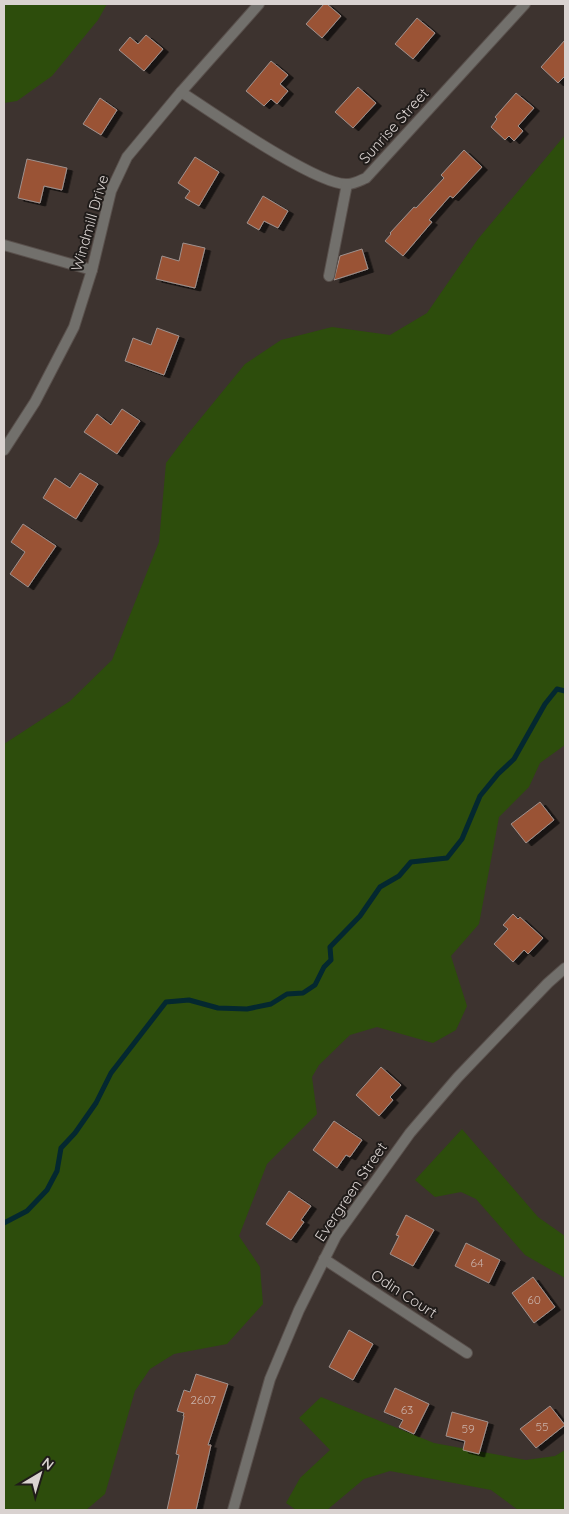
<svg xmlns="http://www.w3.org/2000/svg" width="569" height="1514" font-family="Quicksand,sans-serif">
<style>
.green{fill:#2d4d0c}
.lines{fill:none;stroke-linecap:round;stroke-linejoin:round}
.stream{stroke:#042830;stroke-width:5}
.building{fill:#9a5236;stroke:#9f928e;filter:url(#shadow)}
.street-casing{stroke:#59504c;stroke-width:12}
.street{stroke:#72706c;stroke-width:10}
.labels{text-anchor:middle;stroke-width:4;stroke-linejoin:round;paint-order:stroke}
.number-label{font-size:12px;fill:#c9b2aa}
.street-label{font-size:15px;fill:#d9d2d0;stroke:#201c1a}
</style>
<defs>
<filter id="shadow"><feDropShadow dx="5.5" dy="3" stdDeviation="0" flood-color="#0009"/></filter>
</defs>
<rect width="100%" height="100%" fill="#3d332f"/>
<g class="green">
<path d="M4,4H107L98,20L52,76L17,101L4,103Z"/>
<path d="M565,135V745L540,763L529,787L499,817L479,924L451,956L467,1006L456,1030L433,1043L377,1027L350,1035L319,1065L312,1077L317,1114L267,1164L239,1236L260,1267L263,1304L227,1344L174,1354L150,1369L135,1391L105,1494L86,1510H4V744L70,701L112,660L159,542L166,463L187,435L245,364L281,340L332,327L390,335L427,313L478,239Z"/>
<path d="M462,1129L538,1217L565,1236V1278L525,1255L476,1199L461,1192L435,1197L415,1180Z"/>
<path d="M321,1397L434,1443L526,1460L555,1456L565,1450V1510H518L491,1490L390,1471L364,1479L327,1510H296L286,1503L300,1478L330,1450L299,1418Z"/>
</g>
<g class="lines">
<path class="stream" d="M4,1223L27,1211L47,1190L57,1171L61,1148L75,1133L96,1103L111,1073L166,1002L189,1000L218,1008L247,1009L271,1004L287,994L303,993L315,985L324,967L331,960L330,947L360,916L380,887L399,876L411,862L447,858L462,839L480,796L498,774L514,759L545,704L557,689L565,691"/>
</g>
<g class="building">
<path d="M324,4H327L341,16L322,38L306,24Z"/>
<path d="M417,18L435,33L413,59L395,44Z"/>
<path d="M146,35L163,49L144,71L119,50L130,37L138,44Z"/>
<path d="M565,40V76L558,83L541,67Z"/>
<path d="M271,61L288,75L280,84L288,91L277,104L271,99L264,106L246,91Z"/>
<path d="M358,87L376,103L353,128L335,112Z"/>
<path d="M516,93L534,108L518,126L523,131L514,141L509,136L505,140L491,127L497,119L495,117Z"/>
<path d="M100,98L117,110L101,135L83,124Z"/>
<path d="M464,150L482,167L453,198L450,196L429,220L432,222L403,256L385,241L391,234L390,233L414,207L416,208L444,178L441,175Z"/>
<path d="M195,157L219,172L199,206L185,198L190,191L178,183Z"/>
<path d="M27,159L67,168L62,190L44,186L40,203L18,198Z"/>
<path d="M263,196L288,211L278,228L264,221L259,230L247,223Z"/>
<path d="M183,243L205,248L195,288L156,279L162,256L179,261Z"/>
<path d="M362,249L368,269L334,280L340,256Z"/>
<path d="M157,328L179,336L164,375L125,361L133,338L151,345Z"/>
<path d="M122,409L140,421L117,454L84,432L97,414L111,425Z"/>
<path d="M80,473L98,484L76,519L43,498L55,478L70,488Z"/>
<path d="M23,524L56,546L28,587L10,574L25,552L11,542Z"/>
<path d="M540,802L554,820L526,843L511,824Z"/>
<path d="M513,914L518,919L520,917L543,938L528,954L524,950L513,962L494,944L508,929L503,925Z"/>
<path d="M381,1067L401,1085L390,1097L393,1100L379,1116L356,1095Z"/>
<path d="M334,1121L362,1140L350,1157L346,1155L337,1168L313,1150Z"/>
<path d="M289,1191L311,1206L301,1220L304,1222L291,1240L266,1224Z"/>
<path d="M406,1215L434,1230L413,1266L390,1254L399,1236L396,1235Z"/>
<path d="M466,1243L500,1260L489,1283L455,1266Z"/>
<path d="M533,1277L555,1307L534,1323L512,1293Z"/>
<path d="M349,1330L373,1344L353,1380L329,1367Z"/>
<path d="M196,1374L228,1384L208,1445H211L196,1510H167L179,1455L176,1454L184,1416H183L184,1413L177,1411L184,1390L190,1392Z"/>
<path d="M395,1388L429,1404L414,1434L399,1427L403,1420L384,1412Z"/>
<path d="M550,1406L565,1425L536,1448L520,1429Z"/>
<path d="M452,1412L488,1422L479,1454L463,1450L465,1441L446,1436Z"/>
</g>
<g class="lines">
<g class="street-casing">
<g id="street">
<path d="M181,92C210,111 319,187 348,184C354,184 361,180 366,178L525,4"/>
<path d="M4,245L92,270"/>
<path d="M329,276L347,184"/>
<path d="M4,450L35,402L74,327L92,270L111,191L127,157L181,92L259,4"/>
<path d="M324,1259L467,1353"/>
<path d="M233,1510L270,1379L299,1310L336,1236L410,1133L458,1077L548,983L565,968"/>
</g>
</g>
<use href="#street" class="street"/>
</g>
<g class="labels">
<g class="number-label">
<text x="477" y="1267">64</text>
<text x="534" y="1304">60</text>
<text x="203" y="1404">2607</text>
<text x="407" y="1414">63</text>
<text x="542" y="1431">55</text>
<text x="468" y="1433">59</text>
</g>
<g class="street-label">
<text transform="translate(394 126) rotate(-48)" y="5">Sunrise Street</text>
<text transform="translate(90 223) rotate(-74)" y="5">Windmill Drive</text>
<text transform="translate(351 1192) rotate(-56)" y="5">Evergreen Street</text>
<text transform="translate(404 1294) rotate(33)" y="5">Odin Court</text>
</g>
</g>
<rect width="569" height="1514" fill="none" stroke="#d9d2d0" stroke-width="10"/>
<g transform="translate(40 1474) rotate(38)" stroke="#201c1a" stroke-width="4" paint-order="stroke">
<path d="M0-4L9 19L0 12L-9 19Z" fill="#d9d2d0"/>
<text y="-8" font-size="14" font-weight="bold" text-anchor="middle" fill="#d9d2d0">N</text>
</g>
</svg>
